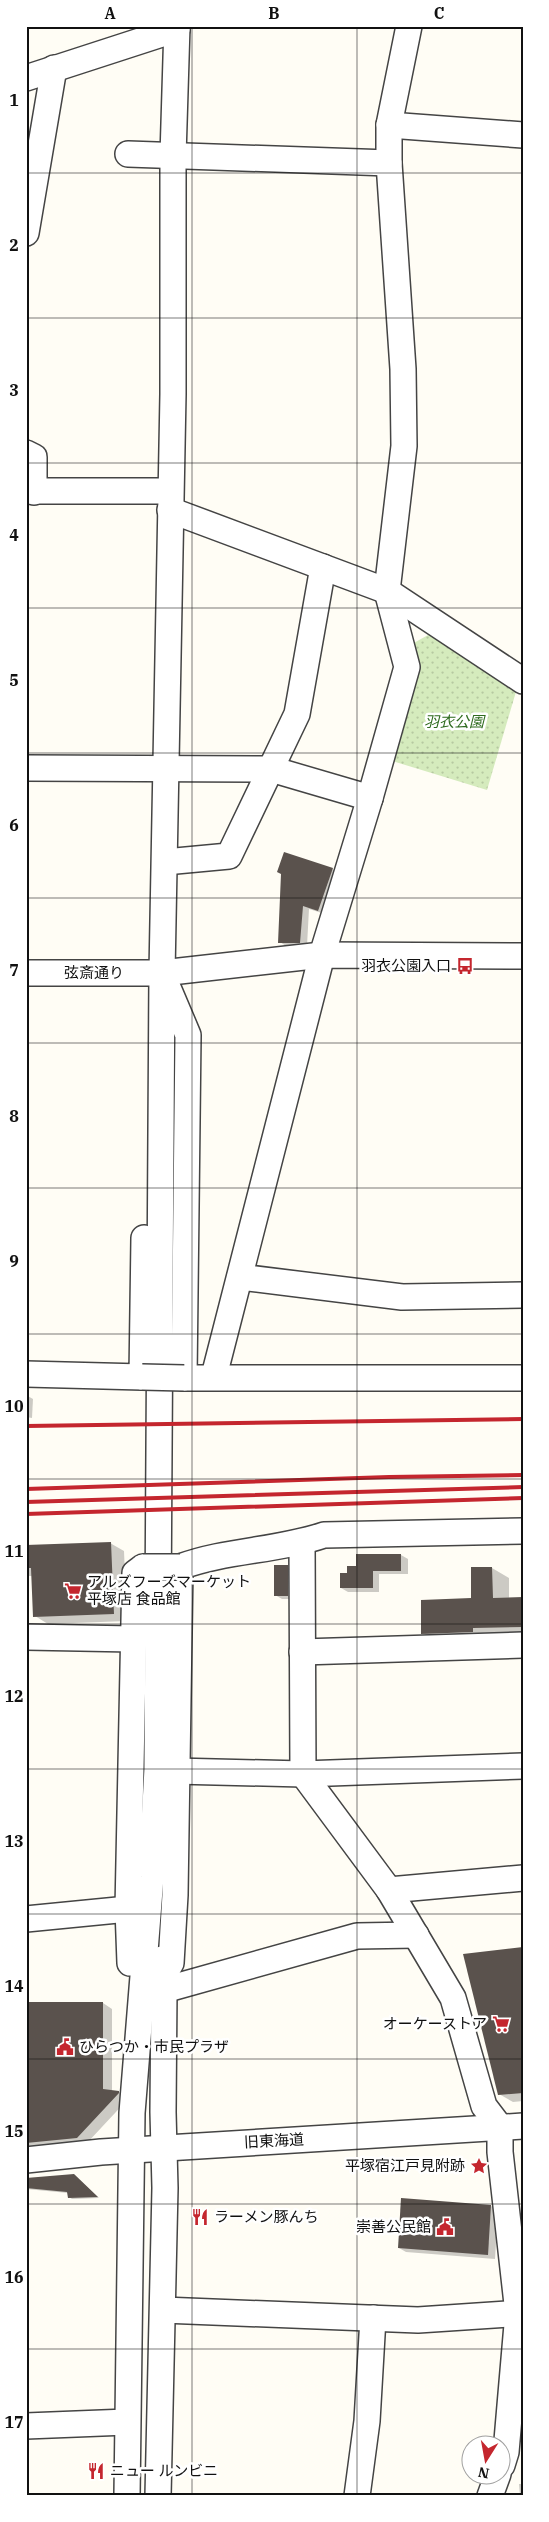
<svg xmlns="http://www.w3.org/2000/svg" width="549" height="2522" font-family="'IBM Plex Serif','Noto Sans JP',serif">
<style>
.park{fill:url(#park-dots)}
.shadow{fill:#0003}
.building{fill:#5a524d}
.lines{fill:none;stroke-linecap:round;stroke-linejoin:round}
.minor-casing{stroke:#444;stroke-width:28}
.minor{stroke:#fff;stroke-width:25}
.rail{stroke:#c4262e;stroke-width:4}
.minor-bridge-casing{stroke:#444;stroke-width:28;stroke-linecap:butt}
.minor-bridge{stroke:#fff;stroke-width:25}
.grid{fill:none;stroke:#111;stroke-width:1;stroke-opacity:0.55}
.labels{text-anchor:middle;stroke-width:5;stroke-linejoin:round;paint-order:stroke}
.park-label{font-size:15px;font-style:italic;fill:#2f6b1f;stroke:#fff}
.poi-label{font-size:15px;fill:#111;stroke:#fff;text-anchor:end}
.street-label{font-size:15px;fill:#111;stroke:#fff}
.neatline{fill:none;stroke:#111;stroke-width:2}
.grid-label{font-size:16px;text-anchor:middle;font-weight:bold;fill:#111}
</style>
<defs>
<pattern id="park-dots" width="8" height="8" patternUnits="userSpaceOnUse" patternTransform="scale(1.25)"><rect width="8" height="8" fill="#d5ebbd"/><path d="M2 2h.1M6 6h.1" fill="none" stroke="#b6c8a1" stroke-width="1.8" stroke-linecap="round"/></pattern>
</defs>
<rect width="100%" height="100%" fill="#fffdf5"/>
<path class="park" d="M437,630L518,685L487,790L389,760L412,644Z"/>
<g class="shadow">
<path d="M332,869L339,873L325,914L309,909L307,946H286L280,942L282,874Z"/>
<path d="M26,1395L33,1399L32,1418L26,1417Z"/>
<path d="M110,1543L124,1551L127,1621L48,1624L35,1616L33,1576H26V1546Z"/>
<path d="M401,1555L408,1559V1574H379V1592H348L341,1588L357,1567Z"/>
<path d="M287,1567L294,1571L295,1599H282L275,1595Z"/>
<path d="M492,1568L509,1578V1599L523,1598V1636L440,1643L423,1633L472,1599V1569Z"/>
<path d="M523,1948V2101L513,2102L499,2094Z"/>
<path d="M103,2003L112,2009V2091L119,2092L129,2098L87,2143L26,2148V2004Z"/>
<path d="M74,2175L99,2198L72,2199L69,2197L68,2193L26,2189V2179Z"/>
<path d="M403,2199L491,2206L498,2210L495,2259L406,2252L399,2248Z"/>
<path d="M519,2484H523V2496H520Z"/>
</g>
<g class="building">
<path d="M284,852L333,868L318,911L303,906L300,943H278L281,874L277,872Z"/>
<path d="M111,1542L114,1614L33,1617L31,1568H26V1545Z"/>
<path d="M356,1554H401V1571H373V1588H340V1573H347V1566H356Z"/>
<rect x="274" y="1565" width="14" height="31"/>
<path d="M471,1567H492L493,1598L523,1597V1627L473,1628V1632L421,1634V1600L471,1598Z"/>
<path d="M523,1947V2093L498,2095L463,1954Z"/>
<path d="M26,2002H103V2089L119,2091V2093L77,2138L26,2143Z"/>
<path d="M74,2174L98,2197L68,2198L67,2192L26,2188V2178Z"/>
<path d="M401,2198L491,2205L488,2255L398,2248Z"/>
</g>
<g class="lines">
<g class="minor-casing">
<g id="minor">
<path d="M26,78L177,29"/>
<path d="M389,125L523,135"/>
<path d="M128,154L389,163"/>
<path d="M26,233L54,68"/>
<path d="M26,453L34,457V492"/>
<path d="M26,491H170"/>
<path d="M170,510L387,591L523,681"/>
<path d="M26,768L271,769L370,798"/>
<path d="M165,862L229,856L297,714L323,567"/>
<path d="M26,973H162L322,955L523,956"/>
<path d="M166,983L188,1035L184,1378H523"/>
<path d="M240,1277L402,1297L523,1295"/>
<path d="M26,1374L142,1377L144,1238"/>
<path d="M214,1376L322,955L370,798L407,667L387,591L404,446L403,369L389,163V125L409,26"/>
<path d="M302,1543L303,1774L389,1890L453,1998L484,2106L500,2127V2152L518,2313L506,2452L502,2465"/>
<path d="M26,1637L133,1639"/>
<path d="M302,1652L523,1645"/>
<path d="M175,1771L303,1774L523,1766"/>
<path d="M389,1890L523,1878"/>
<path d="M26,1919L128,1909L135,1906L139,1899"/>
<path d="M130,1963L128,1909L135,1573L143,1567"/>
<path d="M164,1975L171,1963L175,1895L180,1567C226,1550 277,1551 324,1535L523,1531"/>
<path d="M164,1990L357,1936L416,1935"/>
<path d="M26,2160L101,2152L523,2126"/>
<path d="M163,2310L418,2320L523,2313"/>
<path d="M26,2426L127,2422"/>
<path d="M127,2496L132,2113L151,1877L157,1769L162,973L173,394V156L177,26"/>
<path d="M158,2496L165,2188L163,2112L164,1990L162,1959"/>
<path d="M357,2496L367,2421L373,2318"/>
<path d="M490,2496L498,2474"/>
</g>
</g>
<use href="#minor" class="minor"/>
<g class="rail">
<path d="M26,1426L523,1419"/>
<path d="M26,1489L389,1477L523,1475"/>
<path d="M26,1502L523,1487"/>
<path d="M26,1514L523,1498"/>
</g>
<g class="minor-bridge-casing">
<g id="minor-bridge">
<path d="M142,1377L184,1378"/>
<path d="M143,1567H180"/>
</g>
</g>
<use href="#minor-bridge" class="minor-bridge"/>
</g>
<path class="grid" d="M192,26V2496M357,26V2496M26,173H523M26,318H523M26,463H523M26,608H523M26,753H523M26,898H523M26,1043H523M26,1188H523M26,1334H523M26,1479H523M26,1624H523M26,1769H523M26,1914H523M26,2059H523M26,2204H523M26,2349H523"/>
<defs>
<g id="bus-bare" transform="scale(1.35)"><path d="M-5-6H5V4H4V6H2V4H-2V6H-4V4H-5ZM-3.5-4V0h7V-4ZM-3.5 1.2v1.5H-2V1.2ZM2 1.2v1.5H3.5V1.2Z" fill="#c4262e" stroke="#fff" stroke-width="2.5" paint-order="stroke"/></g>
<g id="supermarket-bare" transform="scale(1.35)"><path d="M-6-5.5h2.5l.6 2H6L4.5 2H-2.5L-4.4-4H-6ZM-1.5 3.2a1.3 1.3 0 1 0 .1 0ZM3 3.2a1.3 1.3 0 1 0 .1 0Z" fill="#c4262e" stroke="#fff" stroke-width="2.5" paint-order="stroke"/></g>
<g id="civic-bare" transform="scale(1.35)"><path d="M-.6-6.5H3V-4.5H.6V-3L4-1V1h2V6H-6V1h2V-1L-.6-3ZM-1.2 2.5V6h2.4V2.5Z" fill="#c4262e" stroke="#fff" stroke-width="2.5" paint-order="stroke"/></g>
<g id="sight-bare" transform="scale(1.35)"><path d="M0-6L1.8-2.2L6-1.7L2.9 1.2L3.7 5.4L0 3.3L-3.7 5.4L-2.9 1.2L-6-1.7L-1.8-2.2Z" fill="#c4262e" stroke="#fff" stroke-width="2.5" paint-order="stroke"/></g>
<g id="restaurant-bare" transform="scale(1.35)"><path d="M-5-6h1v4h1v-4h1v4h1v-4h1v5L-1.5 .5V6h-2V.5L-5-1ZM5-6V6H3V1.5H1.5Q1.5-4 5-6Z" fill="#c4262e" stroke="#fff" stroke-width="2.5" paint-order="stroke"/></g>
</defs>
<g fill-rule="evenodd">
<use href="#bus-bare" x="465" y="966"/>
<use href="#supermarket-bare" x="73" y="1591"/>
<use href="#supermarket-bare" x="501" y="2024"/>
<use href="#civic-bare" x="65" y="2047"/>
<use href="#sight-bare" x="479" y="2166"/>
<use href="#restaurant-bare" x="200" y="2217"/>
<use href="#civic-bare" x="445" y="2227"/>
<use href="#restaurant-bare" x="96" y="2471"/>
</g>
<g class="labels">
<g class="park-label">
<text x="454" y="727">羽衣公園</text>
</g>
<g class="poi-label">
<text x="451" y="971">羽衣公園入口</text>
<text x="87" y="1587" text-anchor="start">アルズフーズマーケット<tspan x="87" dy="17">平塚店 食品館</tspan></text>
<text x="487" y="2029">オーケーストア</text>
<text x="79" y="2052" text-anchor="start">ひらつか・市民プラザ</text>
<text x="465" y="2171">平塚宿江戸見附跡</text>
<text x="214" y="2222" text-anchor="start">ラーメン豚んち</text>
<text x="431" y="2232">崇善公民館</text>
<text x="110" y="2476" text-anchor="start">ニュー ルンビニ</text>
</g>
<g class="street-label">
<text x="94" y="978">弦斎通り</text>
<text transform="translate(274 2141) rotate(-3)" y="5">旧東海道</text>
</g>
</g>
<rect width="549" height="2522" fill="none" stroke="#ffffff" stroke-width="55"/>
<g transform="translate(486 2460) rotate(191)"><circle r="24" fill="#ffffff" stroke="#a0a0a0"/>
<path d="M0-4L9 19L0 12L-9 19Z" fill="#c4262e"/>
<text y="-8" font-size="14" font-weight="bold" text-anchor="middle" fill="#111111">N</text>
</g>
<rect x="28" y="28" width="494" height="2466" class="neatline"/>
<g class="grid-label">
<text x="110" y="19">A</text>
<text x="274" y="19">B</text>
<text x="439" y="19">C</text>
<text x="14" y="106">1</text>
<text x="14" y="251">2</text>
<text x="14" y="396">3</text>
<text x="14" y="541">4</text>
<text x="14" y="686">5</text>
<text x="14" y="831">6</text>
<text x="14" y="976">7</text>
<text x="14" y="1122">8</text>
<text x="14" y="1267">9</text>
<text x="14" y="1412">10</text>
<text x="14" y="1557">11</text>
<text x="14" y="1702">12</text>
<text x="14" y="1847">13</text>
<text x="14" y="1992">14</text>
<text x="14" y="2137">15</text>
<text x="14" y="2283">16</text>
<text x="14" y="2428">17</text>
</g>
</svg>
